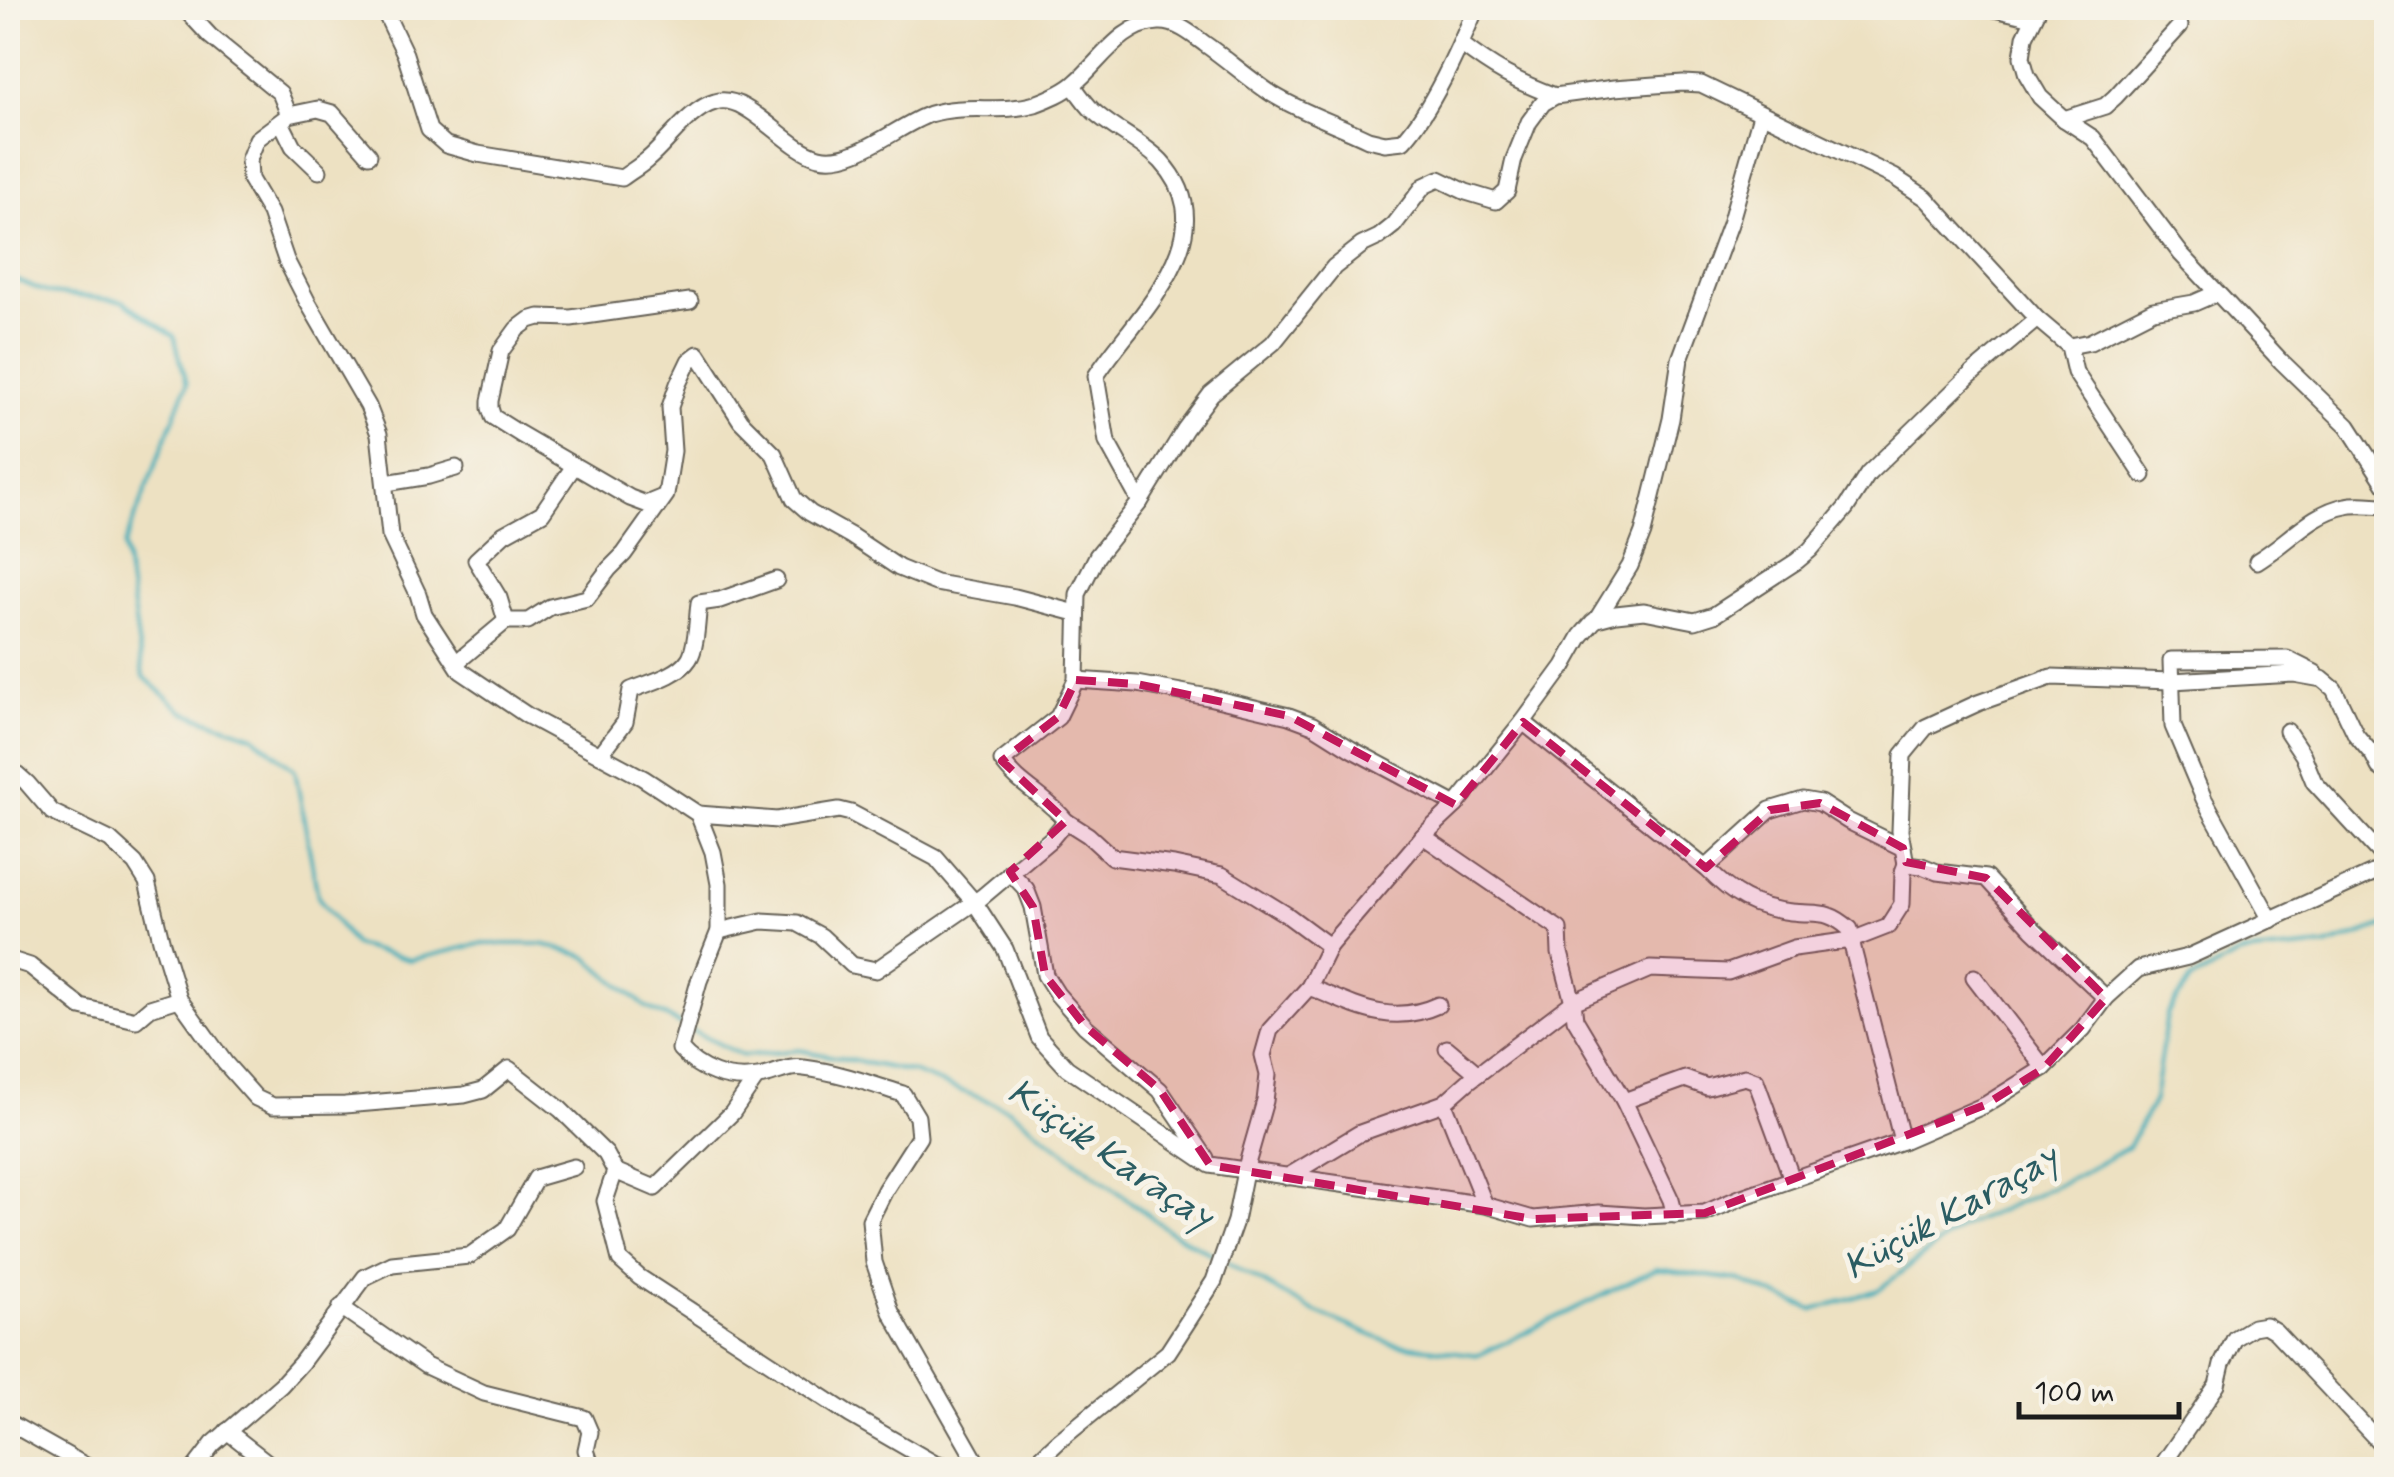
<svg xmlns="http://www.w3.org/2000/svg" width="2394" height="1477" font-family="Mynerve,sans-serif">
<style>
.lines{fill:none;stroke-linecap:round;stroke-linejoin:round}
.stream{stroke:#3eadba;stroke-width:4}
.minor-casing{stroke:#656156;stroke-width:19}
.minor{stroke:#fff;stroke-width:15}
.marked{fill:#c2185b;fill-opacity:0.2;stroke:#c2185b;stroke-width:8;stroke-dasharray:20 12;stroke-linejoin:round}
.labels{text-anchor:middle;stroke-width:10;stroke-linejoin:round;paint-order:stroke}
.water-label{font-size:38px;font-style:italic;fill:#2b5d63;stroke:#f7f3e8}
</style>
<rect width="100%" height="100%" fill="#f7f3e8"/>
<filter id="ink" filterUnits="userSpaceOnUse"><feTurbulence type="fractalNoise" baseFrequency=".01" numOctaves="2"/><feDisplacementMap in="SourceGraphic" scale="20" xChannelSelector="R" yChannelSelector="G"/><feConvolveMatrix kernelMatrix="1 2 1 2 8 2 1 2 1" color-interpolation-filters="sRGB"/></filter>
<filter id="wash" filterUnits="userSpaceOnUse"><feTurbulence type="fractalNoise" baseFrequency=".0048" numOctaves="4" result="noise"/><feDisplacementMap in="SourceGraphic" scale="40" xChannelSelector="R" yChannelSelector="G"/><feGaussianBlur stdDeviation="2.25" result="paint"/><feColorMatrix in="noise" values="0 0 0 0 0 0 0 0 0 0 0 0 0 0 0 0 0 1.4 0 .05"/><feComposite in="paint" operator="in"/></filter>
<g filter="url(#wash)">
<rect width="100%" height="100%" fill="#ede1c2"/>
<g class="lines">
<g class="stream">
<path d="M8,277L49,293L123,301L174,336L187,384L124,546L143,676L184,712L254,736L295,770L318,897L354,945L410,960L480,944H542L585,956L646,1007L680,1024"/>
<path d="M693,1031L743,1056L799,1050L912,1072L1009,1109L1168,1230L1215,1256"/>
<path d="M1228,1263L1311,1310L1390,1343L1479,1355L1656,1269L1738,1280L1813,1310L1878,1290L1959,1228L2077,1176L2128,1147L2154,1100L2167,1014L2190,981L2240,954L2326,946L2386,925"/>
</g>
</g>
</g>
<g filter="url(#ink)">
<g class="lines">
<g class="minor-casing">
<g id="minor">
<path d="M184,8L210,36L280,93L289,115L257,139L249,159L250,179L270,213L286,260L307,301L368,406L379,434L390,535L418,594L424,614L461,671L528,716L643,778L698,814L713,852L719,884V931L699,981L680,1049C699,1071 728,1082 758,1077C774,1075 788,1065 804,1068C838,1072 871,1084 903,1094L917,1117L919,1137L885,1190L870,1220L874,1262L891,1312L981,1470"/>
<path d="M383,8L405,54L429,130L446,145L478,154L622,178C630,172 639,167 647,160C667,144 689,109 715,102C748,92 785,149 819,157C854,166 898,125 930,114C964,103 1001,114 1035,104C1048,99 1064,93 1075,83C1100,62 1122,23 1159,22C1176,21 1192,34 1205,44C1228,60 1249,79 1272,94C1301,112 1337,124 1368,139L1385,143L1403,141C1432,110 1459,48 1476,8"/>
<path d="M1990,8L2033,18"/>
<path d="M2039,8L2025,37L2022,57L2027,75L2040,97L2064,119L2093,138L2181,254L2281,361L2348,426L2386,485"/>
<path d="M1461,44C1493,69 1517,82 1555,96"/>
<path d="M1073,86C1081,96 1088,108 1098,115C1117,131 1143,143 1161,161C1230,235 1136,315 1096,376L1107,442L1140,502"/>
<path d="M289,115L318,109L332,113L369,155"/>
<path d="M2064,119L2105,106L2115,97L2180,26"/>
<path d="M281,122L293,146L319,171"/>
<path d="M2069,346L2075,372L2143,475"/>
<path d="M386,483L429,476L456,468"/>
<path d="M663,497L646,504L630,498L520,434L493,417L490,408V401L501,351L517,329L529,320L539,317L571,318L690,301"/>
<path d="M2257,561C2286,544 2312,512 2346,506C2358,503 2374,506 2386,506"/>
<path d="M1597,619L1630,566L1643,533L1671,419L1680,359L1730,224L1761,115"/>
<path d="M506,621L499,598L476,560L504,534L542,513L574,466"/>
<path d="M457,662L506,621H528L550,607L587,598L609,569L624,554L666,495L673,451L670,407L678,384L689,361L698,354L741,421L774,454L794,499L810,513L851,536L899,568L936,583L1015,597L1076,613"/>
<path d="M1076,680L1137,684L1208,697L1289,716L1313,725L1351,749L1456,805"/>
<path d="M1523,722L1707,869C1732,895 1754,908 1791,912C1819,915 1827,909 1850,929L1853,949L1902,1141"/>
<path d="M2287,731L2303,755L2314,782L2386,860"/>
<path d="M600,755L625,722L631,690C648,683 678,676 689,659C697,647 697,618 699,603L720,600L776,580"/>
<path d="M8,766L27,783L52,812L110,840L135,863L147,882L161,940L179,999L150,1008L136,1020L81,1007L30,966L8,959"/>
<path d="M698,814L777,820L839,810L851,813L936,858L975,903L1005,949L1039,1037L1067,1068L1210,1165L1485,1205L1533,1219L1599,1213L1644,1216L1705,1213L1742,1197L1902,1141L1985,1105L2044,1068L2083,1029L2106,998L2138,969L2188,957L2386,867"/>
<path d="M1066,821L1088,835L1112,857L1174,865L1222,875L1287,915L1329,946"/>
<path d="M1423,836L1559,929L1560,953L1573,1002L1575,1019L1624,1101L1671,1200L1675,1215"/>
<path d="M1906,864L1900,831L1903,755L1926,727L1978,703L2051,677L2172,681L2294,674L2322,679L2334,689L2356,735L2373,755L2379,767L2386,772"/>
<path d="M1706,868L1770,810L1803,800L1820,803L1848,821L1903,848"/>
<path d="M1010,872L1026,889L1033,907L1045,975L1057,994L1085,1026L1160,1090L1206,1158"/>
<path d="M2271,920L2204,799L2173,726L2171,660L2287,659L2315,673"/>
<path d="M719,931L762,921L797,923L821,936L852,965L876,970L982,897L1051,839L1066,821C1047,797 1019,786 1002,761L1058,717L1076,680L1078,594L1097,556L1140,502L1185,429L1211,394L1273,343L1334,267L1362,245L1379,237L1394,225L1424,186L1439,179L1466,192L1496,201L1507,191L1514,159L1529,122L1543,103L1555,96L1614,88L1683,83L1701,84L1894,177L1926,198L2037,319L2069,346L2090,342L2153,310L2194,303L2217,293"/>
<path d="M1974,977L2044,1068"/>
<path d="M1309,987C1354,1005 1390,1027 1438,1005"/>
<path d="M179,999L225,1063L256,1098L273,1106L345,1105L464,1095L483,1090L509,1069L560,1109L606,1154L615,1171L655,1188L732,1113L756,1078"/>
<path d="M1447,1048L1478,1074"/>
<path d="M1624,1101L1685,1079L1707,1087L1745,1077L1756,1081L1792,1179"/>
<path d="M1444,1103L1470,1080L1573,1002L1650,969L1728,972L1794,948L1852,940L1888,926L1902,904L1903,872L1906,864L1922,866L1937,872L1986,878L2033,929L2106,998"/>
<path d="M615,1171L605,1201L620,1260L639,1277L850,1415L935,1464L958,1470"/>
<path d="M1287,1177L1360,1133L1444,1103L1485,1205"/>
<path d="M341,1307L426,1366L484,1393L584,1418L590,1432L586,1450L591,1465L604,1470"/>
<path d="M8,1422L93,1470"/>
<path d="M227,1431L277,1470"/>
<path d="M193,1470L213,1444L281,1385L301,1363L365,1277L392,1264L469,1256L507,1229L536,1178L574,1167"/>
<path d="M1028,1470L1060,1440L1168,1352L1214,1281L1235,1221L1245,1171L1265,1101L1268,1075L1263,1055L1270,1030L1309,987L1329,946L1423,836L1456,805L1523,722L1564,666L1581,636L1593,622L1597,619L1616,614L1644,611L1695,621L1714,615L1797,561L1810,550L1846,508L1868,474L1968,377L2037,319"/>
<path d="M2159,1470L2217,1385L2222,1364L2235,1338L2253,1327L2265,1325L2275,1331L2386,1449"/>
</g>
</g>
<use href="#minor" class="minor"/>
</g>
</g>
<path class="marked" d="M1076,680L1137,684L1289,716L1456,805L1523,722L1706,868L1770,810L1820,803L1903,848L1906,862L1986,878L2106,998L2044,1068L1985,1105L1705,1213L1533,1219L1210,1165L1160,1090L1085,1026L1045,975L1033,907L1010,872L1066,821L1002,761L1058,717Z"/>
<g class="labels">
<g class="water-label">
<text transform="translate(1111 1153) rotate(34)" y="13">Küçük Karaçay</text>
<text transform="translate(1950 1211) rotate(-29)" y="13">Küçük Karaçay</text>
</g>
</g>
<rect width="2394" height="1477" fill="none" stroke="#f7f3e8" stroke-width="40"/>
<path d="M2019 1402v15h160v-15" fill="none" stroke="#1c1c1c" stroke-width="5"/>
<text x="2034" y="1402" font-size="30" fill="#1c1c1c" stroke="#f7f3e8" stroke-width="8" paint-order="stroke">100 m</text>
</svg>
